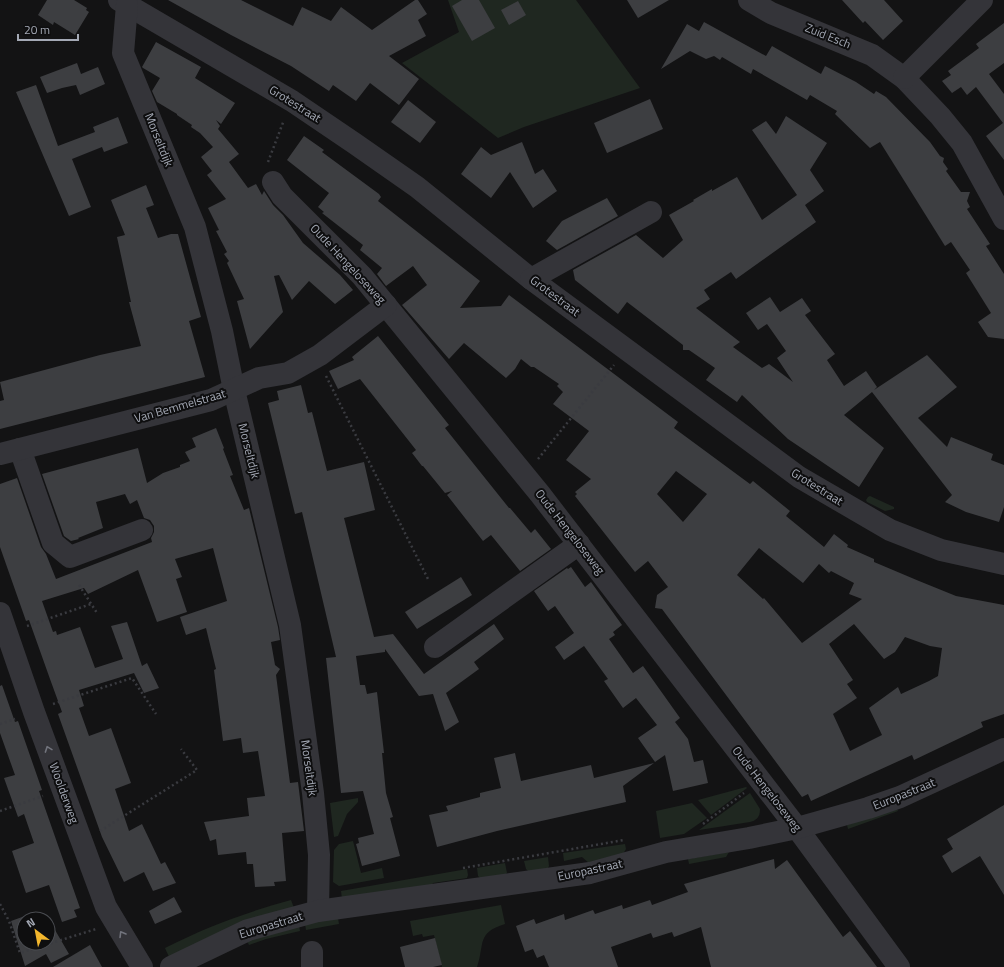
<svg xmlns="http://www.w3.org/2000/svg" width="1004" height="967" font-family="'Titillium Web',sans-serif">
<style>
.green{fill:#1f2720}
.building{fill:#3d3e41;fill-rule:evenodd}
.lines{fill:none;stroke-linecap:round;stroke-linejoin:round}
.path{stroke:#3a3b40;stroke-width:2.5;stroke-dasharray:2 3;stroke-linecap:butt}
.minor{stroke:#343439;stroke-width:22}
.oneway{stroke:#72747d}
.labels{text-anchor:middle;stroke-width:4;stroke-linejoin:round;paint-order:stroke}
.street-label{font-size:12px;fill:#a4a9b5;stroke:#0e0e0f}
</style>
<rect width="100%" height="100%" fill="#131314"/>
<g class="green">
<path d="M448,0H576L640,88L524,127L498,138L402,63L459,32Z"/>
<path d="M870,496L894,507V509L885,511L867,502L866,500L868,497Z"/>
<path d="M746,787L747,788L711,815L698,800Z"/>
<path d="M750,793L760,809C760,817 757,820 750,822L699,830Z"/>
<path d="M358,798V802L347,814L338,836L334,837L330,803Z"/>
<path d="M692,803L707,818L684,834L660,838L656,811Z"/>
<path d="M896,807L898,811L848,829L847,825Z"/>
<path d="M353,841L361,873L382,868L384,878L339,886L333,882L334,850L339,844Z"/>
<path d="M625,844L626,849L623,854L589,863L582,857L564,861L563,853Z"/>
<path d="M729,852L726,857L689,864L688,859Z"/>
<path d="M548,857L549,866L547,870L530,873L526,869L524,861Z"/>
<path d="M505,863L507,873L505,875L483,881L478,876L477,868Z"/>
<path d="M467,869L468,875L467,878L433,883L429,889L342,899L341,891Z"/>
<path d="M291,900L294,908L169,957L165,948C206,927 247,912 291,900Z"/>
<path d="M501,905L505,924C476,933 485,944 477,967H442L434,935L423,937L422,934L413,936L410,921Z"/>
<path d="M338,918L339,924L306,930L305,924Z"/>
<path d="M299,925L300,931L266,939L249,945L247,941Z"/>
</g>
<g class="building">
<path d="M47,0H74L87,8L86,10L89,12L75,35L54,22L53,25L38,15Z"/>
<path d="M168,0H241L293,26L302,7L331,21L341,7L372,30L415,0H418L427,14L418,20L426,36L389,56L419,79L399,105L370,83L356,101L333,85L329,91L291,66L231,35Z"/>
<path d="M462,0H479L495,28L472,41L452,6Z"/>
<path d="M627,0H669L638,18Z"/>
<path d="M842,0H884L903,21L883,40L865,21L863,23Z"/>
<path d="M518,1L526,15L509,25L501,10Z"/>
<path d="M704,22L766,56L772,46L821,74L825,66L856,82L874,94L876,91L886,97L930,142L940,156L944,158L943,162L948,169L946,171L961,192H970L967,201L970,207L967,209L990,244L986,246L1004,274V339L988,337L978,322L991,313L966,273L970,270L951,242L945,246L880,142L870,148L835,114L837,111L810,95L807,100L753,69L751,74L722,57L720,60L714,56L706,59L690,51L661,69L687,24L699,31Z"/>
<path d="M1004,23V63L989,74L1004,94V160L986,136L1003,123L976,87L967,95L961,87L952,93L942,81L951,75L948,71L979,48L976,44Z"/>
<path d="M156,42L201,67L195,78L235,103L221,124L216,120L220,126L218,129L239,154L229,162L248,188L256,184L262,195L264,191L273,205L283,215L303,243L340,275L353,290L335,304L309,281L292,300L279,275L274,276L283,312L250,349L237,301L244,299L227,263L229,261L224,254L227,252L216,231L219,230L208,208L226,199L207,175L212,171L201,157L213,147L200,133L191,127L192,125L177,115V114L157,102L152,91L160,78L143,68L142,67Z"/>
<path d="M77,63L81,74L98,67L105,84L80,95L76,85L62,88L47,93L40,77Z"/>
<path d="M36,85L58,146L95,132L93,127L118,117L128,143L104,152L102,147L72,159L91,207L69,216L16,92Z"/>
<path d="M650,99L663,129L607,153L594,123Z"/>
<path d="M408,100L436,122L420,143L391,122Z"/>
<path d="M786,116L827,143L810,170L824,191L805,205L816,222L736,279L731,272L704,290L710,299L696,308L740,342L733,347L762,368L769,364L793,382L777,358L786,351L767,324L758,330L746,313L770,297L780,312L802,298L811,311L805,315L835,354L827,360L844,386L866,371L877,387L874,390L927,355L957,387L918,418L947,447L951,437L993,454L991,460L1004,465V507L999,522L966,512L945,502L952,495L872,392L844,415L884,448L859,487L788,439L742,395L737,402L706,380L715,368L689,350H683V345L627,302L618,314L575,280L573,270L636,235L663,258L683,240L669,215L694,201L693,200L712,189V191L737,177L762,220L797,195L752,130L766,121L776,134Z"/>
<path d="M304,136L324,150L322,152L379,194L381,197L378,201L480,281L460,308L501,306L509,295L678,422L674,428L750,484L753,481L790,511L786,516L824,547L834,534L848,545L847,547L874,559V562L919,581L956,596L1004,605V714L981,722L983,727L914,760L912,755L811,801L808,794L802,797L662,609L655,608L657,595L668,587L648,561L635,572L575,496L577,494L575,492L591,479L566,460L589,431L553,404L563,392L557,386L559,384L534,367H531L521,359L515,369L506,378L464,343L449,359L402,305L427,285L413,266L386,286L377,274L382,268L360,250L363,245L322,213L324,212L318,207L329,193L287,160ZM676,471L707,494L683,522L657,494ZM759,548L803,583L819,564L829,573L831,571L854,583L849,594L862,599L802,643L764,598L763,599L737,575ZM854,624L884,659L895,652L905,637L930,646L942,648L938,676L929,681L901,694L898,687L869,708L882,735L850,751L833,714L857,698L847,684L853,680L829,644Z"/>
<path d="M522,142L535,174L543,169L557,191L533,208L510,172L491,198L461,174L481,147L491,155Z"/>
<path d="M146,185L154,205L146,208L158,238L171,234H178L201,317L189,321L205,377L0,429V401L4,400L0,382L100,355L141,346L129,302H131L117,237L125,235L111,200Z"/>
<path d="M607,198L618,216L557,250L546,241L562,221Z"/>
<path d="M378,336L449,425L445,428L509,508H510L531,533L535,529L551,549L520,571L491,535L483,541L447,495L452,491L445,493L423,466H422L412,453L416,450L360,379L338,389L329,371L354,360L352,357Z"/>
<path d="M301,385L308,413L312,412L327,471L364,462L375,510L344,518L374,637L393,634L424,674L494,624L504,639L474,662L479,669L446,693L459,722L445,731L433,694L419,696L385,649V652L356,656L360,685H365L367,694L377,692L384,753H382L386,793L393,817L390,818L400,856L362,866L356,844L359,843L358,838L374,834L363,791L341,793L326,658L336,657L302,512L295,514L268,403L279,400L277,391Z"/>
<path d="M216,428L224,448L223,449L233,475L230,476L244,510L249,508L278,627L280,640L271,642L275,665L280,669L276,675L290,783L298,782L304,831L282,833L286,881L274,882L275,886L255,887L253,864H247L246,852L218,855L216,839L210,841L204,822L249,816L247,798L265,796L258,751L243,753L241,738L223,741L214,670L216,669L206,628L186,635L180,617L227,601L213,548L175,559L182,577L176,579L187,612L157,622L138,570L88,594L84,588L42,601L53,632L56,631L57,635L80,627L95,668L123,659L111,626L127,622L142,666L147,663L159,688L144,693L134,673L79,690L84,706L79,708L89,736L111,728L131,783L115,789L129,831L142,824L161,864L165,862L176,883L153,891L144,872L124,882L102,837L58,714L62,712L50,679L29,620L26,621L0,547V484L17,478L41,547L46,554L56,579L152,542L151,538L154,532V526L150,520L144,518L137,500L130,504L125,494L96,502L103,528L78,538L79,539L71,541L64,536L42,474L138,448L147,483L163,473L180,467V465L190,461L185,452L196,447L192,438Z"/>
<path d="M571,567L585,587L591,582L622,625L613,632L615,635L609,639L633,673L643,666L680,718L675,722L688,739L694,762L703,760L708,783L673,791L665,755L655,762L638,738L657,725L636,698L623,708L604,681L608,679L584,646L564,660L555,647L574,633L555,606L548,611L534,591L567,568L568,569Z"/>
<path d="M461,577L472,595L417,629L405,612Z"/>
<path d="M2,685L15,722L18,721L42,790L39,791L80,908L74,910L77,917L62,922L49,885L26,893L12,851L34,843L24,814L18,817L4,778L15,775L0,733V686Z"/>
<path d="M515,753L521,781L591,765L594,778L654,763L623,786L626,802L497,831L437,847L429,815L448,811L446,806L480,797V793L501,788L494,758Z"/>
<path d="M1004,805V895L980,856L952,873L942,856L953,849L947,839Z"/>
<path d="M774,859L775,869L787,860L843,937L850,931L877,967H711L701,927L674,937L672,932L653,938L651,933L611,947L618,967H549L544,955L537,958L533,949L525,952L516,926L534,919L536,924L564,914L565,920L593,910L595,914L622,905L623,909L650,900L652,905L688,892L684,884Z"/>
<path d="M174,897L182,912L155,924L149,911Z"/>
<path d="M25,916L26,919H24V943H48V919H46L48,918L69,954L51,963L46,954L25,966L11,921Z"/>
<path d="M435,938L442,965L433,967H405L400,947Z"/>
<path d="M90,945L102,967H53Z"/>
</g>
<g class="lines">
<g class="path">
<path d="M268,162L284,120"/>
<path d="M326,376L428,579"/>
<path d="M538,459L614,365"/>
<path d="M79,585L97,613"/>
<path d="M27,626L91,604"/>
<path d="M53,704L132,678L156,714"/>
<path d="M0,724L15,719"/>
<path d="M0,811L43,796"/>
<path d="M703,824L744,793"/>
<path d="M100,831L197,770L181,749"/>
<path d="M463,868L624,840"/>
<path d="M0,904L9,921L20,953L96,929"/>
</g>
<g class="minor">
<path d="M119,0L292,101L354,143L417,187L531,279L799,477L890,530L941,550L1004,564"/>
<path d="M749,0L771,13L872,55L904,78L940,116L962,143L1004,219"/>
<path d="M127,5L123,53L195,227L222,331L234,390L290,625L313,793L319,855L318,911"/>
<path d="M904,78L982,0"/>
<path d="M273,182L282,196L362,276L540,494L797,828L899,967"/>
<path d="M531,279L651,212"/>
<path d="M20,449L53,543L70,557L142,530"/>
<path d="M0,454L211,400L259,378L288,373L320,355L386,305"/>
<path d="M0,613L34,712L106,907L142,967"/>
<path d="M435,647L579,544"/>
<path d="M171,967L248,930L318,911L590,873L666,852L749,838L797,828L868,808L900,797L1004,749"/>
<path d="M312,967V952"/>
</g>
</g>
<defs><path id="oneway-chevron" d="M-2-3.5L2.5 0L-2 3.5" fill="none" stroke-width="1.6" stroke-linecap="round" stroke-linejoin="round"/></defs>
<g class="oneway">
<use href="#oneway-chevron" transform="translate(48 749) rotate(-110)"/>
<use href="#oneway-chevron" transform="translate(122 934) rotate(-121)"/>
</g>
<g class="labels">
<g class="street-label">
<text transform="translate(828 36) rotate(22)" y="4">Zuid Esch</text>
<text transform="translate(295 104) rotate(32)" y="4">Grotestraat</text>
<text transform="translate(159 140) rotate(68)" y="4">Morseltdijk</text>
<text transform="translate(348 264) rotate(47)" y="4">Oude Hengeloseweg</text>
<text transform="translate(555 296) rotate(37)" y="4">Grotestraat</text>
<text transform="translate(180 406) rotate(-16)" y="4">Van Bemmelstraat</text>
<text transform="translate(249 451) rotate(76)" y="4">Morseltdijk</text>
<text transform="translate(817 487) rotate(32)" y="4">Grotestraat</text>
<text transform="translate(570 532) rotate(52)" y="4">Oude Hengeloseweg</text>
<text transform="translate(309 768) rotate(82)" y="4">Morseltdijk</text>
<text transform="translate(767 789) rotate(52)" y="4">Oude Hengeloseweg</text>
<text transform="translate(64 793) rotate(70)" y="4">Woolderweg</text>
<text transform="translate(904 794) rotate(-22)" y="4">Europastraat</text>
<text transform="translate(590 870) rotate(-12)" y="4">Europastraat</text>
<text transform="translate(271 925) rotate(-17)" y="4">Europastraat</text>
</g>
</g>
<g transform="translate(36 931) rotate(328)"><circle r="19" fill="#0e0e0f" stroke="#4a4c51"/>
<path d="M0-3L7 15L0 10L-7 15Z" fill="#f2b62d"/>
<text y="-6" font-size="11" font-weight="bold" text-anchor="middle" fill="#a4a9b5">N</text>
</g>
<path d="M18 34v6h60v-6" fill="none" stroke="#a4a9b5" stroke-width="2"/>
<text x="24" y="34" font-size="12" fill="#a4a9b5" stroke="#0e0e0f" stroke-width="3" paint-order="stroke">20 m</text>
</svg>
